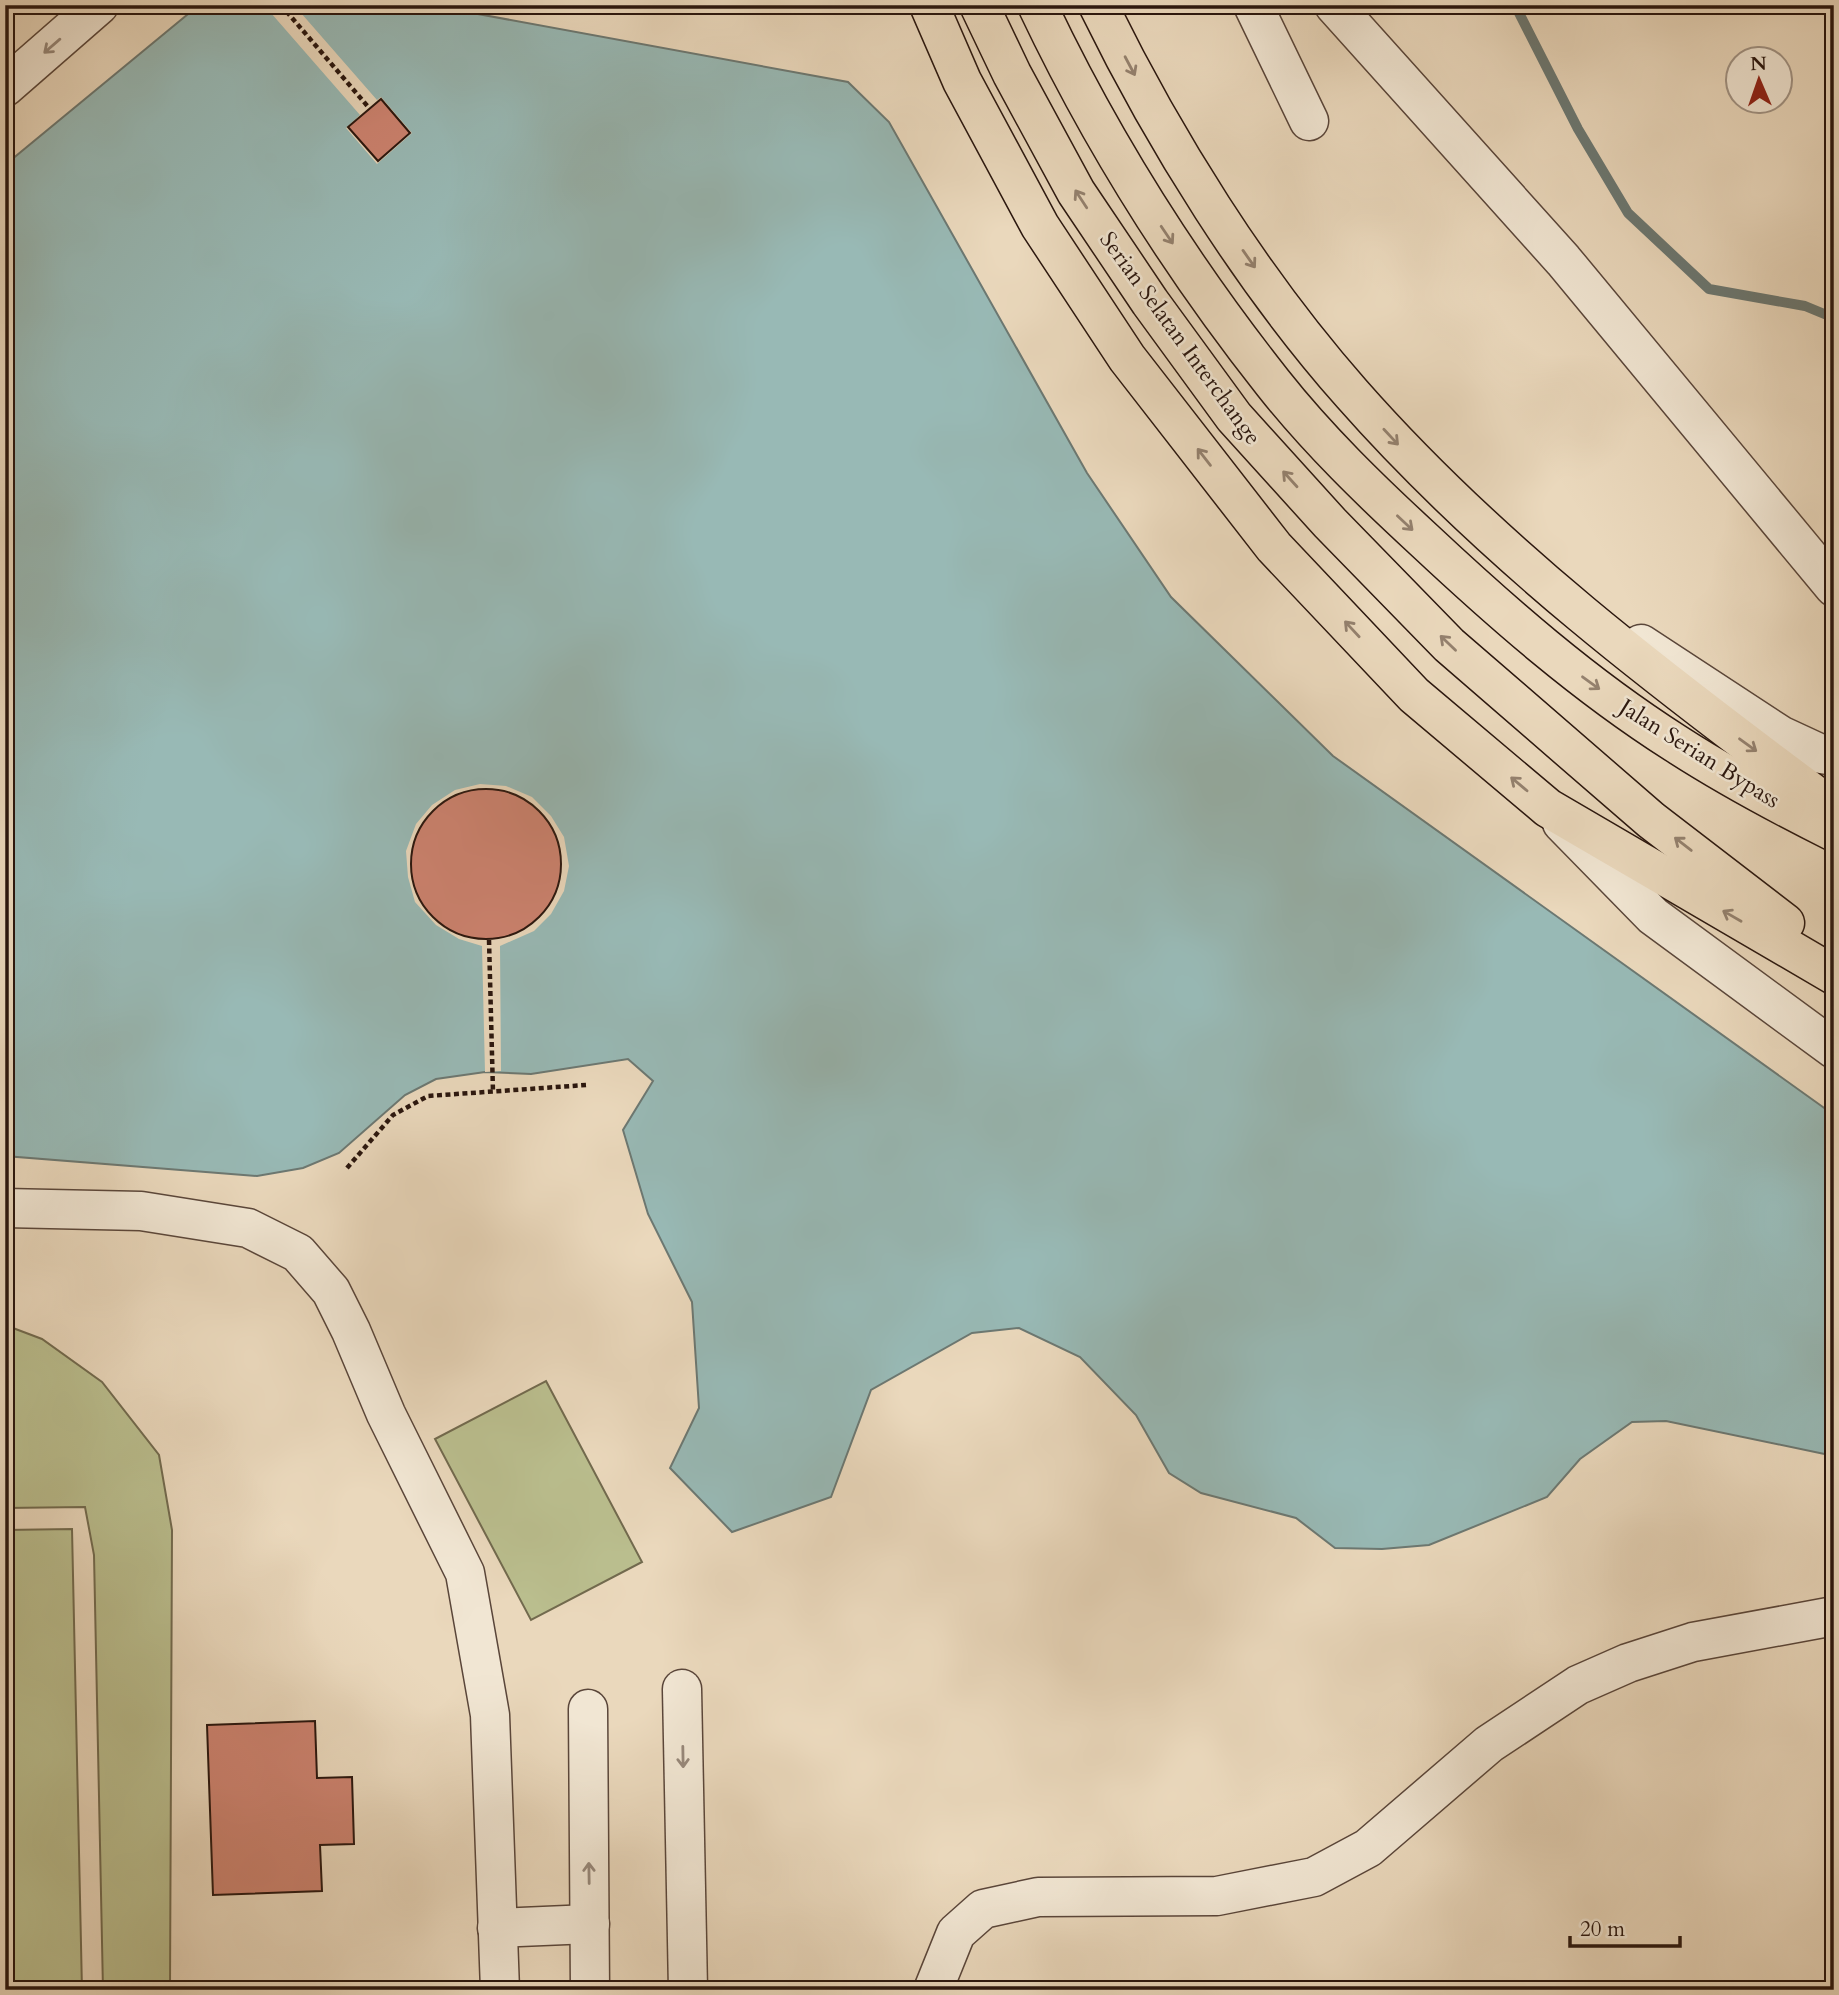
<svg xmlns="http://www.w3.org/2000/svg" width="1839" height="1995" font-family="Cardo,serif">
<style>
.green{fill:#babe8e;stroke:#726a4e;stroke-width:2}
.water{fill:#98b9b5;stroke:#6c7872;stroke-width:2}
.pier{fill:#ead8bc}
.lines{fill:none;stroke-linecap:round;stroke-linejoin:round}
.stream{stroke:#6c7872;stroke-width:10}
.building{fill:#cc826f;stroke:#2a160e;stroke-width:2}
.minor-casing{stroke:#5a463a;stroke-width:41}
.highway-casing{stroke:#2a160e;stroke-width:41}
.path{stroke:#2a160e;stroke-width:4.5;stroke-dasharray:5 3.5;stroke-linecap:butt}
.minor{stroke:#f1e6d3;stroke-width:38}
.highway{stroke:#ead8bc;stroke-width:38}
.oneway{stroke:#97887a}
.oneway2{stroke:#94816e}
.labels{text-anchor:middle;stroke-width:5;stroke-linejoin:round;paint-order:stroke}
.street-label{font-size:23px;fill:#2a160e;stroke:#f1e6d3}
</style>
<rect width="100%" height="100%" fill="#ead8bc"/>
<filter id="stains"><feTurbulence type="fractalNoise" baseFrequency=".00286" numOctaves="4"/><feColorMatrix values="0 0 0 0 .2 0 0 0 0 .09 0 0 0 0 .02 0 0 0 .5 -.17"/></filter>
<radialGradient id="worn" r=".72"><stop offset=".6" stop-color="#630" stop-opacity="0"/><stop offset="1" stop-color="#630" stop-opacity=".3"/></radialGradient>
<g class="green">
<path d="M5,1325L42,1339L102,1382L159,1455L172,1530L170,1990H103L94,1555L85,1507L5,1508Z"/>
<path d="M546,1381L642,1562L531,1620L435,1439Z"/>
<path d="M72,1529L82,1990H5V1530Z"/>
</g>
<path class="water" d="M199,5H429L848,82L889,122L1087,473L1171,597L1333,756L1834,1115V1456L1666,1421L1632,1422L1580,1459L1547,1497L1429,1545L1382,1549L1335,1548L1296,1518L1201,1493L1169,1473L1136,1415L1080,1357L1019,1328L972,1333L871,1390L831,1497L732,1532L670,1468L699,1408L692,1302L648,1214L623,1130L653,1081L628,1059L531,1074L485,1072L436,1079L405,1095L339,1153L303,1168L257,1176L5,1156V165Z"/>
<g class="pier">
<path d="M264,5H294L377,100L381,97L412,133L377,164L346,128L360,115Z"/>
<path d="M480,784L506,786L532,797L551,816L564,837L569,866L564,891L551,914L534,931L500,946L501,1071L485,1072L482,946L459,939L436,925L415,902L408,877L406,851L416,824L432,805L455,790Z"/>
</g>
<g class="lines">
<path class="stream" d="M1515,5L1578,129L1628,213L1709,289L1805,306L1834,318"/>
</g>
<g class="building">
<path d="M381,99L410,133L378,161L348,127Z"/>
<circle cx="486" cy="864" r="75"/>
<path d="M315,1721L317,1778L352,1777L354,1844L320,1845L322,1891L213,1895L207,1725Z"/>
</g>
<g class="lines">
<g class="minor-casing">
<g id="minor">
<path d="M1253,5L1309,121"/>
<path d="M1334,5L1563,260L1834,587"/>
<path d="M5,87L99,5"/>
<path d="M1641,644L1780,735L1821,754L1834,756"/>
<path d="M1562,823L1653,916L1834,1049"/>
<path d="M5,1208L141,1211L248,1228L298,1253L331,1291L351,1331L386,1414L465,1573L490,1715L500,1990"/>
<path d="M682,1689L688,1990"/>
<path d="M588,1709L590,1990"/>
<path d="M497,1928L590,1924"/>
<path d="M933,1990L956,1933L983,1909L1038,1897L1217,1896L1314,1877L1368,1848L1489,1744L1578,1685L1628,1663L1693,1642L1834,1616"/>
</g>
</g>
<g class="highway-casing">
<g id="highway">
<path d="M929,5L962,81L1040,226L1127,358L1274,547L1414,695L1548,808L1834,975"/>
<path d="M979,5L1012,74L1076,192L1150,302L1234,417L1330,523L1449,645L1651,820L1785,923"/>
<path d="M1037,5C1100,138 1182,268 1273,383C1318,440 1371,491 1424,540C1502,613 1584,685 1675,743C1726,776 1780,805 1834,832"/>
<path d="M1098,5C1164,140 1252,281 1352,394C1492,553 1664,683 1834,809"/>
</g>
</g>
<g class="path">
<path d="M281,5L370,109"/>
<path d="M489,940L493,1092"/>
<path d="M347,1168L393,1115L428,1096L586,1085"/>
</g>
<use href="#minor" class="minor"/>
<use href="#highway" class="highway"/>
</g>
<defs><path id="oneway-shaft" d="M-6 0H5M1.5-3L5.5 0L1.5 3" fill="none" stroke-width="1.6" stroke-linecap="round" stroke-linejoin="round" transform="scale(1.75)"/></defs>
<g class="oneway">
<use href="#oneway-shaft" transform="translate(52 46) rotate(139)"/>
<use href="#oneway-shaft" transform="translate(683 1757) rotate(89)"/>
<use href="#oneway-shaft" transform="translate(589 1873) rotate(-91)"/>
</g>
<g class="oneway2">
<use href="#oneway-shaft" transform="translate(1130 66) rotate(62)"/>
<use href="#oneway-shaft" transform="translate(1081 199) rotate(-123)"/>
<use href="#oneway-shaft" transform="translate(1167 235) rotate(56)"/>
<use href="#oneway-shaft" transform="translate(1249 259) rotate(55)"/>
<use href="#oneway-shaft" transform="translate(1391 437) rotate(47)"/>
<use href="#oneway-shaft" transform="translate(1204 457) rotate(-128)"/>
<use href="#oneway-shaft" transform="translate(1290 479) rotate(-132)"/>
<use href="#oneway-shaft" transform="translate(1405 523) rotate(43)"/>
<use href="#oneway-shaft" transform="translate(1352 629) rotate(-133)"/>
<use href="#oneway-shaft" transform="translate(1448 643) rotate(-136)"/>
<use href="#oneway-shaft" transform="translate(1591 683) rotate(36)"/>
<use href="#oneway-shaft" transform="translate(1748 745) rotate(36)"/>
<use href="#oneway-shaft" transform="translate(1519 784) rotate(-140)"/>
<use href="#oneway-shaft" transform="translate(1683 844) rotate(-142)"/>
<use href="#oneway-shaft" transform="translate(1732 916) rotate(-150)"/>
</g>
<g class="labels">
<g class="street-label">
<text transform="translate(1181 338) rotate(54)" y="8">Serian Selatan Interchange</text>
<text transform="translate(1700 753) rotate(32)" y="8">Jalan Serian Bypass</text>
</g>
</g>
<rect width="1839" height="1995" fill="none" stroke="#ead8bc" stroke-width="28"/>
<rect x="7" y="7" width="1825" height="1981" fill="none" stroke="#2a160e" stroke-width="3.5"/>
<rect x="14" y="14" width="1811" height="1967" fill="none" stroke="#2a160e" stroke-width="2"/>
<g transform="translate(1759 80) rotate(358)"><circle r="33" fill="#f1e6d3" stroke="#a19384" stroke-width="2"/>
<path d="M0-5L12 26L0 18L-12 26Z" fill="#8f2418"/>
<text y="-10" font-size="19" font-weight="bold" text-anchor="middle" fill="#2a160e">N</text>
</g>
<path d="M1570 1936v10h110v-10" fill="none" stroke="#2a160e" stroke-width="3.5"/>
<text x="1580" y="1936" font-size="21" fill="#2a160e" stroke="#f1e6d3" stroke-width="5" paint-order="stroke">20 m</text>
<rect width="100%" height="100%" filter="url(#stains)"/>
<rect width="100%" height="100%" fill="url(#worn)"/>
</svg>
